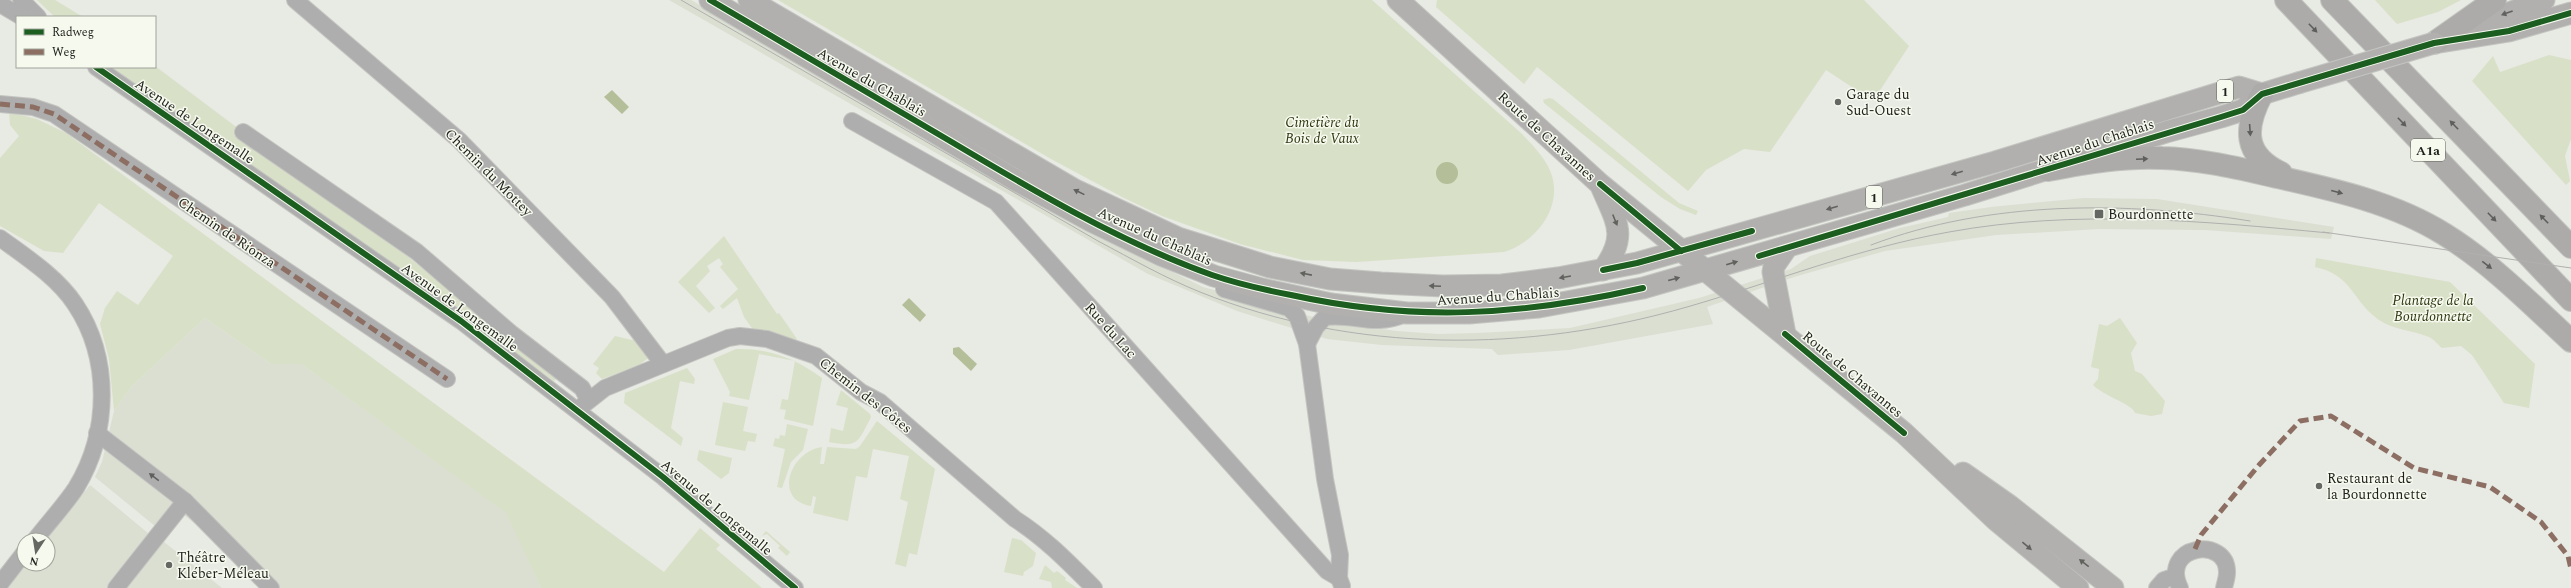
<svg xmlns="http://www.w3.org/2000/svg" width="2571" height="588" font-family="Spectral,serif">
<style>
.built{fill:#dadfd2}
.green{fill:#d9e0c8}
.water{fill:#b4be99}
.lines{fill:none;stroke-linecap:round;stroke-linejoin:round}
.minor-casing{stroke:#c4c5c1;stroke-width:18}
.major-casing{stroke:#c4c5c1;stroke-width:23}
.highway-casing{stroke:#c4c5c1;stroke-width:24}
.minor{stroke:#aeaeae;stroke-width:16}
.major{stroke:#b1b0af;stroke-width:21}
.highway{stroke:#acabaa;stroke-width:22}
.tram{stroke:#b0b0ae;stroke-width:1}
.major-bridge-casing{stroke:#c4c5c1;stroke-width:23;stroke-linecap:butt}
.major-bridge{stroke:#b1b0af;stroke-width:21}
.quiet{stroke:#8d6e63;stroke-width:5;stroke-dasharray:10 5;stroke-linecap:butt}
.cycleway-casing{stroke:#f6faee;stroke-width:8}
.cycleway{stroke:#1b5e20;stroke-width:6}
.oneway{fill:#61615e}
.oneway2{fill:#5e5f5c}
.oneway3{fill:#5f605e}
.poi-dot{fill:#656762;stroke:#f6faee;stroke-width:1.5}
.labels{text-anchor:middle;stroke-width:3;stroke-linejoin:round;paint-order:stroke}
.shield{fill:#f6faee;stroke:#60615b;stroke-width:1}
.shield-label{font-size:13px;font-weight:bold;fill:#1f201c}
.street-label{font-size:14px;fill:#1f201c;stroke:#f6faee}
.poi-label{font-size:14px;fill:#1f201c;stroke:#f6faee;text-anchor:start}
.park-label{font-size:14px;font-style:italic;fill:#2e3711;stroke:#f6faee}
</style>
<rect width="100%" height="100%" fill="#e8eae4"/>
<g class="built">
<path d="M669,0H691L1103,238L1203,287L1328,321L1396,331L1438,334L1478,333L1570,328L1699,298L1791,269L1810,256L1900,228L1948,217L1949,213L1991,207L2084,198L2157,199L2334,227L2331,239L2205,230L2099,229L1996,235L1885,251L1794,277L1707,307L1713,324L1569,350L1498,355L1492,349L1382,345L1327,339L1237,311L1148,274Z"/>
<path d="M205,318L271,364H301L507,513L541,588H279L172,506L155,526L95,477L102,462L114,411L131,387Z"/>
<path d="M90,485L149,534L164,542L222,588H7L27,564H48V540H46Z"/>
</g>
<g class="green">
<path d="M37,0H55L83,17H55Z"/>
<path d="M778,0H1372L1522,134C1534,147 1547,159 1552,176C1562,210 1534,243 1504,252L1357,262L1303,260L1240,244L1162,216L1124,198L1051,159Z"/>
<path d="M1437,0H1864L1909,46L1873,101L1826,70L1770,152L1744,149L1706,170L1688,191L1537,67L1524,84L1436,7Z"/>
<path d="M2375,0H2461L2438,12L2397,24Z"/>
<path d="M2549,55L2571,60V139L2565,156L2570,181L2566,185L2472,81L2493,56L2500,72Z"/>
<path d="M155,66L392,244L558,377L554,381L418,281L110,67Z"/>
<path d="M1549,98L1553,99L1679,203L1698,211L1696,215L1680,209L1661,197L1544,103L1543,100Z"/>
<path d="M9,112L37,119L66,133L664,572L700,528L720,545L716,549L762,588H541L506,513L301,364H271L205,318L131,387L114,411L109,359L100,324L105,308L117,291L138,305L173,256L99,203L63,253L44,251L0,226V158L19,136L10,125Z"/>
<path d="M724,236L777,314L779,313L797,339L793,341L754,331L744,317L737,298L723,309L720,306L738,289L720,267L723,264L719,258L707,266L710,271L696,286L715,308L709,313L678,282Z"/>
<path d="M2316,258L2450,282L2535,364L2529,408L2504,403L2472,355L2461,346L2442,348C2438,345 2434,339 2429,337C2412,330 2394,330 2379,320C2352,301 2353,275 2315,267Z"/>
<path d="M2120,318L2137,343L2131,353L2135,371L2142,374L2165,401L2162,414L2151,416L2135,413C2134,405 2102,395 2093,385L2098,379L2099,369L2091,367L2099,324L2107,326Z"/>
<path d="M615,336L632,340L637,338L648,352V358L638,366L602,379L596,373L599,368L593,364Z"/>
<path d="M736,349C769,348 796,359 822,378L813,426L784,419L786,410L780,409L782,399L788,400L795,361L759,354L749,400L729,396L730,392L713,359Z"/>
<path d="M687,368L695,379L694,384L680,381L671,428L683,438L681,446L624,403L625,393Z"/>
<path d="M841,390L870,414L871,417C858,442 859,448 829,442L831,428L843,431L848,408L836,405Z"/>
<path d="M723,402L748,407L743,431L757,434L755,442L748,441L745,451L715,445Z"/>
<path d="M877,421L935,469L917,555L909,553L906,567L895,564L908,502L900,499L909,456L873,449L867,478L856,476L848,521L813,513L816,497L813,496L811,506C772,499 791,451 822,447L820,464H824L827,447L856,449L860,446Z"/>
<path d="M787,424L808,429L803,450L791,462L782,488L777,487L785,449L773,446L775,438L779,439L780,435L785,436Z"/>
<path d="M699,450L732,458L729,473L721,479L697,460Z"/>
<path d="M766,531L790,552L787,556L778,548L780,546L767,534L762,536Z"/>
<path d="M1012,538L1021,540L1036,553L1033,566L1024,572L1023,576L1004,572Z"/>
<path d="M1045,565L1054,573L1057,571L1066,578L1065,580L1077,588H1052L1051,582L1039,579Z"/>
</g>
<g class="water">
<path d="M612,90L629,107L622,114L604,97Z"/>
<circle cx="1447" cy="173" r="11"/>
<path d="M909,298L926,315L920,322L902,305Z"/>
<path d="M959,347L977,364L971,371L953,354V348Z"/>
</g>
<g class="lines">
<g class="minor-casing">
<g id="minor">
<path d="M21,0L38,17"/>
<path d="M295,0L459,140L612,297L663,364"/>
<path d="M0,4L22,17"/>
<path d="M96,67L461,321L663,477L795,588"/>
<path d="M0,104L33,107L54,114L447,379"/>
<path d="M852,121L996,202L1327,571L1339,578"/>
<path d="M243,132L417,252L512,334L582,388L588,399"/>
<path d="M0,238C26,257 57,277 75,304C111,358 110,432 76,488C64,506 48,523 35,540"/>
<path d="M1224,289L1289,308L1297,316L1307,344L1325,479L1340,555L1339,578L1342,586"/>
<path d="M1307,344L1316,327L1325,317C1356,313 1373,328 1405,314"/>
<path d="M577,410L605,388L728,338L740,336L767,339L816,356L861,392L880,402L1015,519C1045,538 1069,563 1094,588"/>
<path d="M97,433L185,501"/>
<path d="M0,584L24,553"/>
<path d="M116,588L185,501L271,588"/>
<path d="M2157,588L2164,580L2176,576"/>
<path d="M2180,588C2159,545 2228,535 2227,573C2227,578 2225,583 2224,588"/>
</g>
</g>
<g class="major-casing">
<g id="major">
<path d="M710,0L1014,179L1091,221L1161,255L1214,276L1262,289L1331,304L1407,313H1469L1539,307L1643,288L1965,195L2166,132L2221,117L2243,110L2262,94L2298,83"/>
<path d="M749,0L1075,190L1178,238L1270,267L1330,279L1381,283L1443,286L1502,285L1558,278L1637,263L1995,162L2239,87L2262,94"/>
<path d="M1398,0L1600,184L1904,433L1997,521L2078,588"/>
<path d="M2466,29L2544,0"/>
<path d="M2434,43L2509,31L2571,13"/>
<path d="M1602,188C1617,223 1628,236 1603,270"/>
<path d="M1785,334L1773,272L1774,266L1787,247"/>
<path d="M1963,473L2010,506L2113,588"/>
</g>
</g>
<g class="highway-casing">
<g id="highway">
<path d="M2286,0L2571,300"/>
<path d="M2332,0L2571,247"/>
<path d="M2434,43L2495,0"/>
<path d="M2262,94C2244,128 2243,155 2281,173"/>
<path d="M2048,170C2085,163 2125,156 2162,158C2200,159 2237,168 2273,176C2331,189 2393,202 2444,234C2491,263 2531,304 2571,341"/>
</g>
</g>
<use href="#minor" class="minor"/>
<use href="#major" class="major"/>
<use href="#highway" class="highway"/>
<g class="tram">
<path d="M681,0L1098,241C1132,259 1165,278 1200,292C1355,354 1528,353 1687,307C1774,282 1859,248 1949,232C2075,209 2202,221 2329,233"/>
<path d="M2323,232L2571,268"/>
<path d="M1871,245C1990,200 2127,201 2250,221"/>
</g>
<g class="major-bridge-casing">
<path id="major-bridge" d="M2298,83L2434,43"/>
</g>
<use href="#major-bridge" class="major-bridge"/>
<g class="quiet">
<path d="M0,104L33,107L54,114L447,379"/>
<path d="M2195,549L2201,535L2259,465L2300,421L2331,416L2414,468L2490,487L2541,522L2568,556L2571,569"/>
</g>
<g class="cycleway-casing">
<g id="cycleway">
<path d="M710,0C790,47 870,94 950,141C1034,191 1120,242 1212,275C1238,284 1265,290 1291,295C1414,322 1520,316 1643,288"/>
<path d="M96,67L461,321L663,477L795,588"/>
<path d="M1600,184L1681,251"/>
<path d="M1759,256L2221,117L2243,110L2262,94L2434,43L2509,31L2571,13"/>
<path d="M1603,270L1637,263L1752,231"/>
<path d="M1785,334L1904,433"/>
</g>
</g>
<use href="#cycleway" class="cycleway"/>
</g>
<defs><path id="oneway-solid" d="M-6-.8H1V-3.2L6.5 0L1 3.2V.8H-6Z"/></defs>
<g class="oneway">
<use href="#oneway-solid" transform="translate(2507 13) rotate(160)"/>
<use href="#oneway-solid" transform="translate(1957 173) rotate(164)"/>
<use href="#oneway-solid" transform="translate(1079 192) rotate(-154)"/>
<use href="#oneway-solid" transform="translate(1832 208) rotate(164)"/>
<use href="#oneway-solid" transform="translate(1615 220) rotate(68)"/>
<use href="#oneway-solid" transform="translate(1732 263) rotate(-16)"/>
<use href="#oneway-solid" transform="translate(1306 274) rotate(-169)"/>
<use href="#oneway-solid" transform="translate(1565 277) rotate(170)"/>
<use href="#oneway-solid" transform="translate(1674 279) rotate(-15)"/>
<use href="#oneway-solid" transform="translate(1435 286) rotate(-177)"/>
<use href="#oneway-solid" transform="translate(2027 546) rotate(40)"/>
<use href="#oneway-solid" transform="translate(2084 563) rotate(-142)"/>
</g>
<g class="oneway2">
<use href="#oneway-solid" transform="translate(2313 28) rotate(46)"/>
<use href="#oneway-solid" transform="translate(2402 122) rotate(46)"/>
<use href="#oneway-solid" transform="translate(2454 125) rotate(-134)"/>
<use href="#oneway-solid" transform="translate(2250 130) rotate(86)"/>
<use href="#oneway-solid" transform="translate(2142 159) rotate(-3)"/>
<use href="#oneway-solid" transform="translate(2337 192) rotate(15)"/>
<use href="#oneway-solid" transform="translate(2492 217) rotate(46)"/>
<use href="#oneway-solid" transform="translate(2544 219) rotate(-134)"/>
<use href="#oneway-solid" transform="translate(2487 265) rotate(38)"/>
</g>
<use class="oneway3" href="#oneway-solid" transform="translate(154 477) rotate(-143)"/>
<g class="poi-dot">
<circle cx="1838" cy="102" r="4"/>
<rect x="2094" y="209" width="10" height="10" rx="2"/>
<circle cx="2319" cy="486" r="4"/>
<circle cx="169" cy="565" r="4"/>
</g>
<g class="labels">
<g class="shield">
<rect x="2217" y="80" width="16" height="22" rx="3"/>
<rect x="2411" y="139" width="34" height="22" rx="3"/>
<rect x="1866" y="186" width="16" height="22" rx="3"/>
</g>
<g class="shield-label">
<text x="2225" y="96">1</text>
<text x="2428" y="155">A1a</text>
<text x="1874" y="202">1</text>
</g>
<g class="street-label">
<text transform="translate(872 82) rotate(30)" y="5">Avenue du Chablais</text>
<text transform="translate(195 121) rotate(34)" y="5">Avenue de Longemalle</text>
<text transform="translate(1547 136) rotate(42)" y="5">Route de Chavannes</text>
<text transform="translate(2095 142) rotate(-18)" y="5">Avenue du Chablais</text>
<text transform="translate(489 172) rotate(45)" y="5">Chemin du Mottey</text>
<text transform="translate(227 232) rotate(34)" y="5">Chemin de Rionza</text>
<text transform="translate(1155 236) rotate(24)" y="5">Avenue du Chablais</text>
<text transform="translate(1498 296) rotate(-4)" y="5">Avenue du Chablais</text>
<text transform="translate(460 307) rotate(36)" y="5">Avenue de Longemalle</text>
<text transform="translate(1111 330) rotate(48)" y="5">Rue du Lac</text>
<text transform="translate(1853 374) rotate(40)" y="5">Route de Chavannes</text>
<text transform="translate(866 395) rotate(38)" y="5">Chemin des Côtes</text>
<text transform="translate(717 507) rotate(40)" y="5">Avenue de Longemalle</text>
</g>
<g class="poi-label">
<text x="1846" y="99">Garage du<tspan x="1846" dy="16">Sud-Ouest</tspan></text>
<text x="2108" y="219">Bourdonnette</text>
<text x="2327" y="483">Restaurant de<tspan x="2327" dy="16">la Bourdonnette</tspan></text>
<text x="177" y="562">Théâtre<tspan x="177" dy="16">Kléber-Méleau</tspan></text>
</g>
<g class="park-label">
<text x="1322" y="127">Cimetière du<tspan x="1322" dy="16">Bois de Vaux</tspan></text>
<text x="2433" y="305">Plantage de la<tspan x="2433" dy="16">Bourdonnette</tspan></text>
</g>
</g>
<rect x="16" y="16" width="140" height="52" fill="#f6faee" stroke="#a0a39a"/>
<rect x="24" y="29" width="20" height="6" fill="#1b5e20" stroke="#a0a39a"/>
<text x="52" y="36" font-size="12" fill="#1f201c">Radweg</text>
<rect x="24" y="49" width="20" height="6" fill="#8d6e63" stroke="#a0a39a"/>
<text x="52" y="56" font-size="12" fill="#1f201c">Weg</text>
<g transform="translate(36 552) rotate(192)"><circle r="19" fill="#f6faee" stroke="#a0a39a"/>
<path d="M0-3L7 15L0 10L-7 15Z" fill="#656762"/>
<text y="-6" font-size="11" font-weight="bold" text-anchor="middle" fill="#1f201c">N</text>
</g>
</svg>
